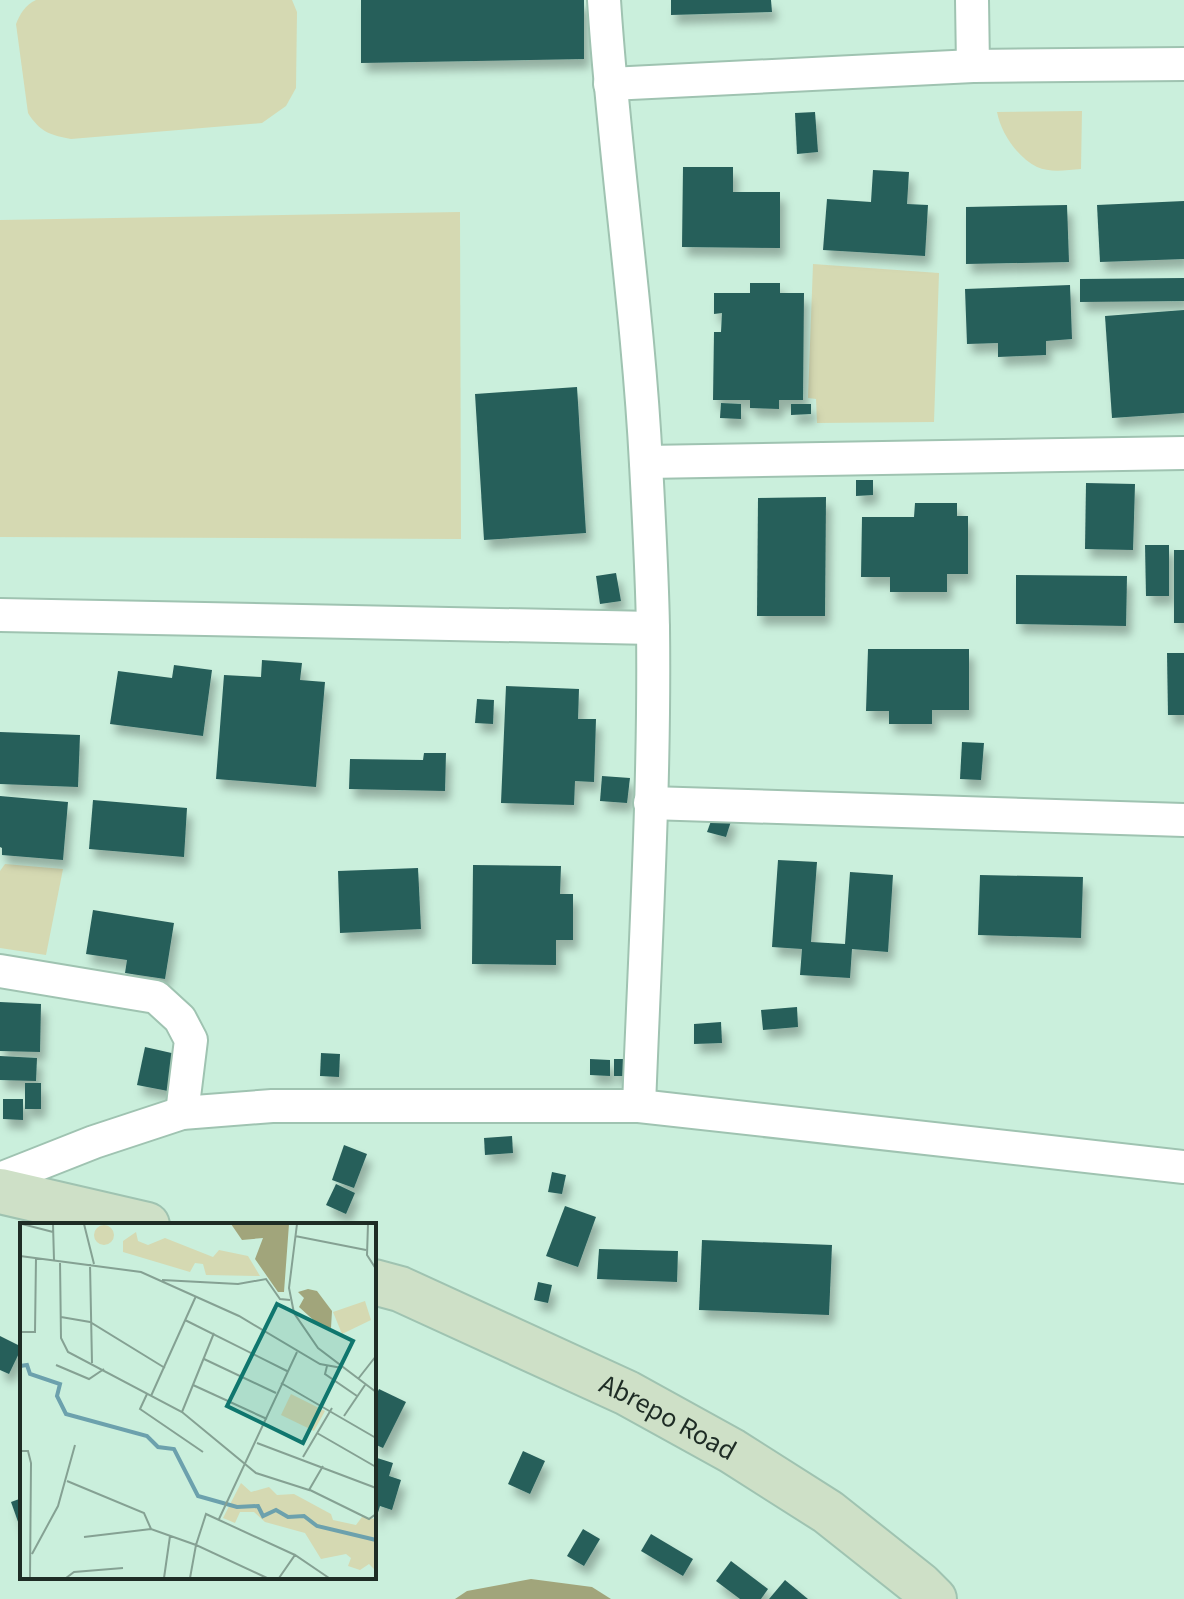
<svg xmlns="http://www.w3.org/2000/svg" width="1184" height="1599" font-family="'Source Sans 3',sans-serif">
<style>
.green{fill:#d5d9b2}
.forest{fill:#a1a57b}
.building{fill:#275e5a;filter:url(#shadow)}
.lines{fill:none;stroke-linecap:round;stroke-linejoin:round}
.minor-casing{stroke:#9fc3b1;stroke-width:36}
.secondary-casing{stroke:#9fc3b1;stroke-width:48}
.minor{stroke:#fff;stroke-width:32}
.secondary{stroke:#cee0c7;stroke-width:44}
.labels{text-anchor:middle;stroke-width:8;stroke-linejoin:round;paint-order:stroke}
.street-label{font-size:28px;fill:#1e2c25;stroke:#d7fce9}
.inset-river{fill:none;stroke:#6ca1ad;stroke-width:4}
.inset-road{fill:none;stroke:#85a193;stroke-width:2}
.view{fill:#0f766e;fill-opacity:0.15;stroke:#0f766e;stroke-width:4}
.inset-edge{fill:none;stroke:#1e2c25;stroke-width:4}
</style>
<defs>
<filter id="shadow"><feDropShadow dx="5" dy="9" stdDeviation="4" flood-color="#0004"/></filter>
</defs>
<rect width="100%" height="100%" fill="#caefdc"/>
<g class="green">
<path d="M36,0H292L297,12L296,88L286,106L262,123L71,139C50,135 40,132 28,113L16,24C20,14 25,5 36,0Z"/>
<path d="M1082,111L1081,169C1067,170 1050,173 1037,167C1017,157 1001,133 997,112Z"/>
<path d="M460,212L461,539L0,537V220Z"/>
<path d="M813,264L939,273L934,422L817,423L816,399L808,398Z"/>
<path d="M5,864L63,869L46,955L0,948V871Z"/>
</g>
<path class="forest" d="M531,1579L592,1587L611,1599H455L467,1591Z"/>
<g class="building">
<path d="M361,0H584V59L361,63Z"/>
<path d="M671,0H771L772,12L671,15Z"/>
<path d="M815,112L818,152L797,154L795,113Z"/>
<path d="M683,167H733V192H780V248L682,247Z"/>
<path d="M873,170L909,172L907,204L928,205L925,256L823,250L827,199L871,202Z"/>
<path d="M1184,201V259L1100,262L1097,205Z"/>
<path d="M1067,205L1069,262L966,264V207Z"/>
<path d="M1184,278V301L1080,302V279Z"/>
<path d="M750,283H780V293H804L803,400H779V409L750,408V400H713L714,332H721L722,313L714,314V293H750Z"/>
<path d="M1070,285L1072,339L1046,341V355L998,357V343L967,344L965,289Z"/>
<path d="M1184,310V413L1112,418L1105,316Z"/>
<path d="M577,387L586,533L484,540L475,394Z"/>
<path d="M721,403L741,404V419L720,418Z"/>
<path d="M791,404H811V414L791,415Z"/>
<path d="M856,480H873V495L856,496Z"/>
<path d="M1086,483L1135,484L1133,550L1085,549Z"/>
<path d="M826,497L825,616H757L758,498Z"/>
<path d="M915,503H957V516H968V574H947V592H890V577H861L862,517H914Z"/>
<path d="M1145,545H1169V596H1146Z"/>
<rect x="1174" y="550" width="10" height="73"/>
<path d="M616,573L621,601L600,604L596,576Z"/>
<path d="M1016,575L1127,576L1126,626L1016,624Z"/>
<path d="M868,649H969V710H932V724H889V711H866Z"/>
<path d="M1167,653H1184V715H1168Z"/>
<path d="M262,660L302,663L300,680L325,682L316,787L216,779L224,675L261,677Z"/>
<path d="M174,665L212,670L203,736L110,724L118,671L172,678Z"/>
<path d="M506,686L579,689L578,719H596L594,782L575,781L574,805L501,803Z"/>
<path d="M477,699L494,700L493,724L475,723Z"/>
<path d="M0,732L80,735L78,787L0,784Z"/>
<path d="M962,742L984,743L981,780L960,779Z"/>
<path d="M424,753H446L445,791L349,789L350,759L423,760Z"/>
<path d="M602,776L630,778L627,803L600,801Z"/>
<path d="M0,796L68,802L63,860L2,855V848L0,847Z"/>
<path d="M93,800L187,808L184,857L89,849Z"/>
<path d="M714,813L732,818L726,837L707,832Z"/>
<path d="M778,860L817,862L811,942L845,944L850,872L893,875L888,952L852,949L850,978L800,975L802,949L772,947Z"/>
<path d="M473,865L561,866L560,894H573V940H556V965L472,964Z"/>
<path d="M418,868L421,929L340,933L338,871Z"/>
<path d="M980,875L1083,877L1081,938L978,935Z"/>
<path d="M93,910L174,923L165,979L125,973L127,960L86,954Z"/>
<path d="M0,1002L41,1004L40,1052L0,1051Z"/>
<path d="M797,1007L798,1027L763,1030L761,1010Z"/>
<path d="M721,1022L722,1043L694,1044V1024Z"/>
<path d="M145,1047L176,1054L168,1091L137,1085Z"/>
<path d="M321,1053L340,1054L339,1077L320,1076Z"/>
<path d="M0,1056L37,1058L36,1081L0,1080Z"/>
<path d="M590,1059L610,1060V1076L590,1075Z"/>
<rect x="614" y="1059" width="13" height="17"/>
<rect x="25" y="1083" width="16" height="26"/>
<path d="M3,1099H23V1120L3,1119Z"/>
<path d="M512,1136L513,1153L485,1155L484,1138Z"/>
<path d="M344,1145L367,1154L354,1188L332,1180Z"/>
<path d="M552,1172L566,1175L562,1194L548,1192Z"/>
<path d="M336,1184L355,1193L346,1214L326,1205Z"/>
<path d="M565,1206L596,1217L578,1267L546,1256Z"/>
<path d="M702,1240L832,1245L829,1315L699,1310Z"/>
<path d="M599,1249L678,1251L677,1282L597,1279Z"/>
<path d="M538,1282L552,1285L548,1303L534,1300Z"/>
<path d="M0,1336L22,1347L9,1374L0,1370Z"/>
<path d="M379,1389L406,1402L383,1448L374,1444V1399Z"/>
<path d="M523,1451L545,1461L530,1494L508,1484Z"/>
<path d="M374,1457L393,1463L389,1476L401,1480L392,1510L380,1506L375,1522Z"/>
<path d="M22,1498V1533L11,1502Z"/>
<path d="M583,1529L600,1539L584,1566L567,1556Z"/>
<path d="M651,1534L693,1559L683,1576L641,1551Z"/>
<path d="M731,1561L768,1589L761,1599H740L716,1581Z"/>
<path d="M785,1580L808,1599H769Z"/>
</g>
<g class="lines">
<g class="minor-casing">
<g id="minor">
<path d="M604,0C614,155 638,309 646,464C649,519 652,573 653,628C655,787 645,947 639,1106"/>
<path d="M972,0L973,66"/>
<path d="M610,84L973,66L1184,64"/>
<path d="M646,462L1184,453"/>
<path d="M0,615L653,628"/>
<path d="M650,803L1184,820"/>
<path d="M0,971L156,997L180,1019L191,1040L182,1113"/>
<path d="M0,1179L94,1142L182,1113L272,1106H639L1184,1167"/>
</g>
</g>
<g class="secondary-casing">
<g id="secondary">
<path d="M0,1191L147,1225"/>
<path id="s1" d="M374,1282L400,1289L627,1393L732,1451L828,1512L920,1585L934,1599"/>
</g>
</g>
<use href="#minor" class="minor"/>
<use href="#secondary" class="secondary"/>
</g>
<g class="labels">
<g class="street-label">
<text dy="10" stroke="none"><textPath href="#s1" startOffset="324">Abrepo Road</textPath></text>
</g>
</g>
<g transform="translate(20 1223)">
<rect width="356" height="356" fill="#caefdc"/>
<path d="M74 12a10 10 0 1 1 20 0a10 10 0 1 1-20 0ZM116,9L118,18L128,22L145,15L193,34L199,27L228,33L240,53L186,52L183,41L175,40L170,49L103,29V18ZM345,78L351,97L322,111L313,89ZM271,171L305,188L294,208L261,192ZM221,260L231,269L249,264L257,272L274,271L311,291L313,297L336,302L342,294L356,296V348L349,341L340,347L328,343L331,335L326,331L301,336L285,310L245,299L234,289H220L215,300L203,295Z" fill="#d5d9b2"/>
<path d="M211,1H269L264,69H258L235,36L243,15L222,17ZM288,66L297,68L312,88L311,105L299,102L279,84L284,75L278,69Z" fill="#a1a57b"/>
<path class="inset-river" d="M0,143L7,142L10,151L40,161L37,173L46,191L127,213L138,224L154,226L178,273L217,284L238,283L243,293L256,287L268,294L284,293L297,303L356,317"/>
<path class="inset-road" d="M2,1L33,9M33,1L34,37M64,1L74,41M277,1L269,65L274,90L298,125L356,169M348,1L347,32L356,46M275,13L346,27M0,33L121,49L219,93L300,141L322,145M40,38L41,115L48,129L162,189L236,250L289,267L303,243M70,41L72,140M142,57L218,61L246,56L260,76L270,77M41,94L70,99L145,145M165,97L267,148M0,109H15L16,35M184,136L256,170M36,142L69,156L84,146M307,143L305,151L337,173M338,156L356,133M261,160L356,215M173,162L247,196M127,171L120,186L183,229M131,173L176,73M162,189L194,110M324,193L345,162M297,210L356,244M237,220L356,265M0,228H8L11,240L10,355M283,234L312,185M47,258L124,290L131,306M290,267L349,296L356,291M199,296L277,129M64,314L131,306L176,322L170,355M12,331L38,283L55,222M46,355L54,349L103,345M144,355L150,313M247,355L176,322L186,291L275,332M259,355L275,332L309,355"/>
<path class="view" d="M257,81L333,118L283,220L207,183Z"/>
<rect width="356" height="356" class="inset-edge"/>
</g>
</svg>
